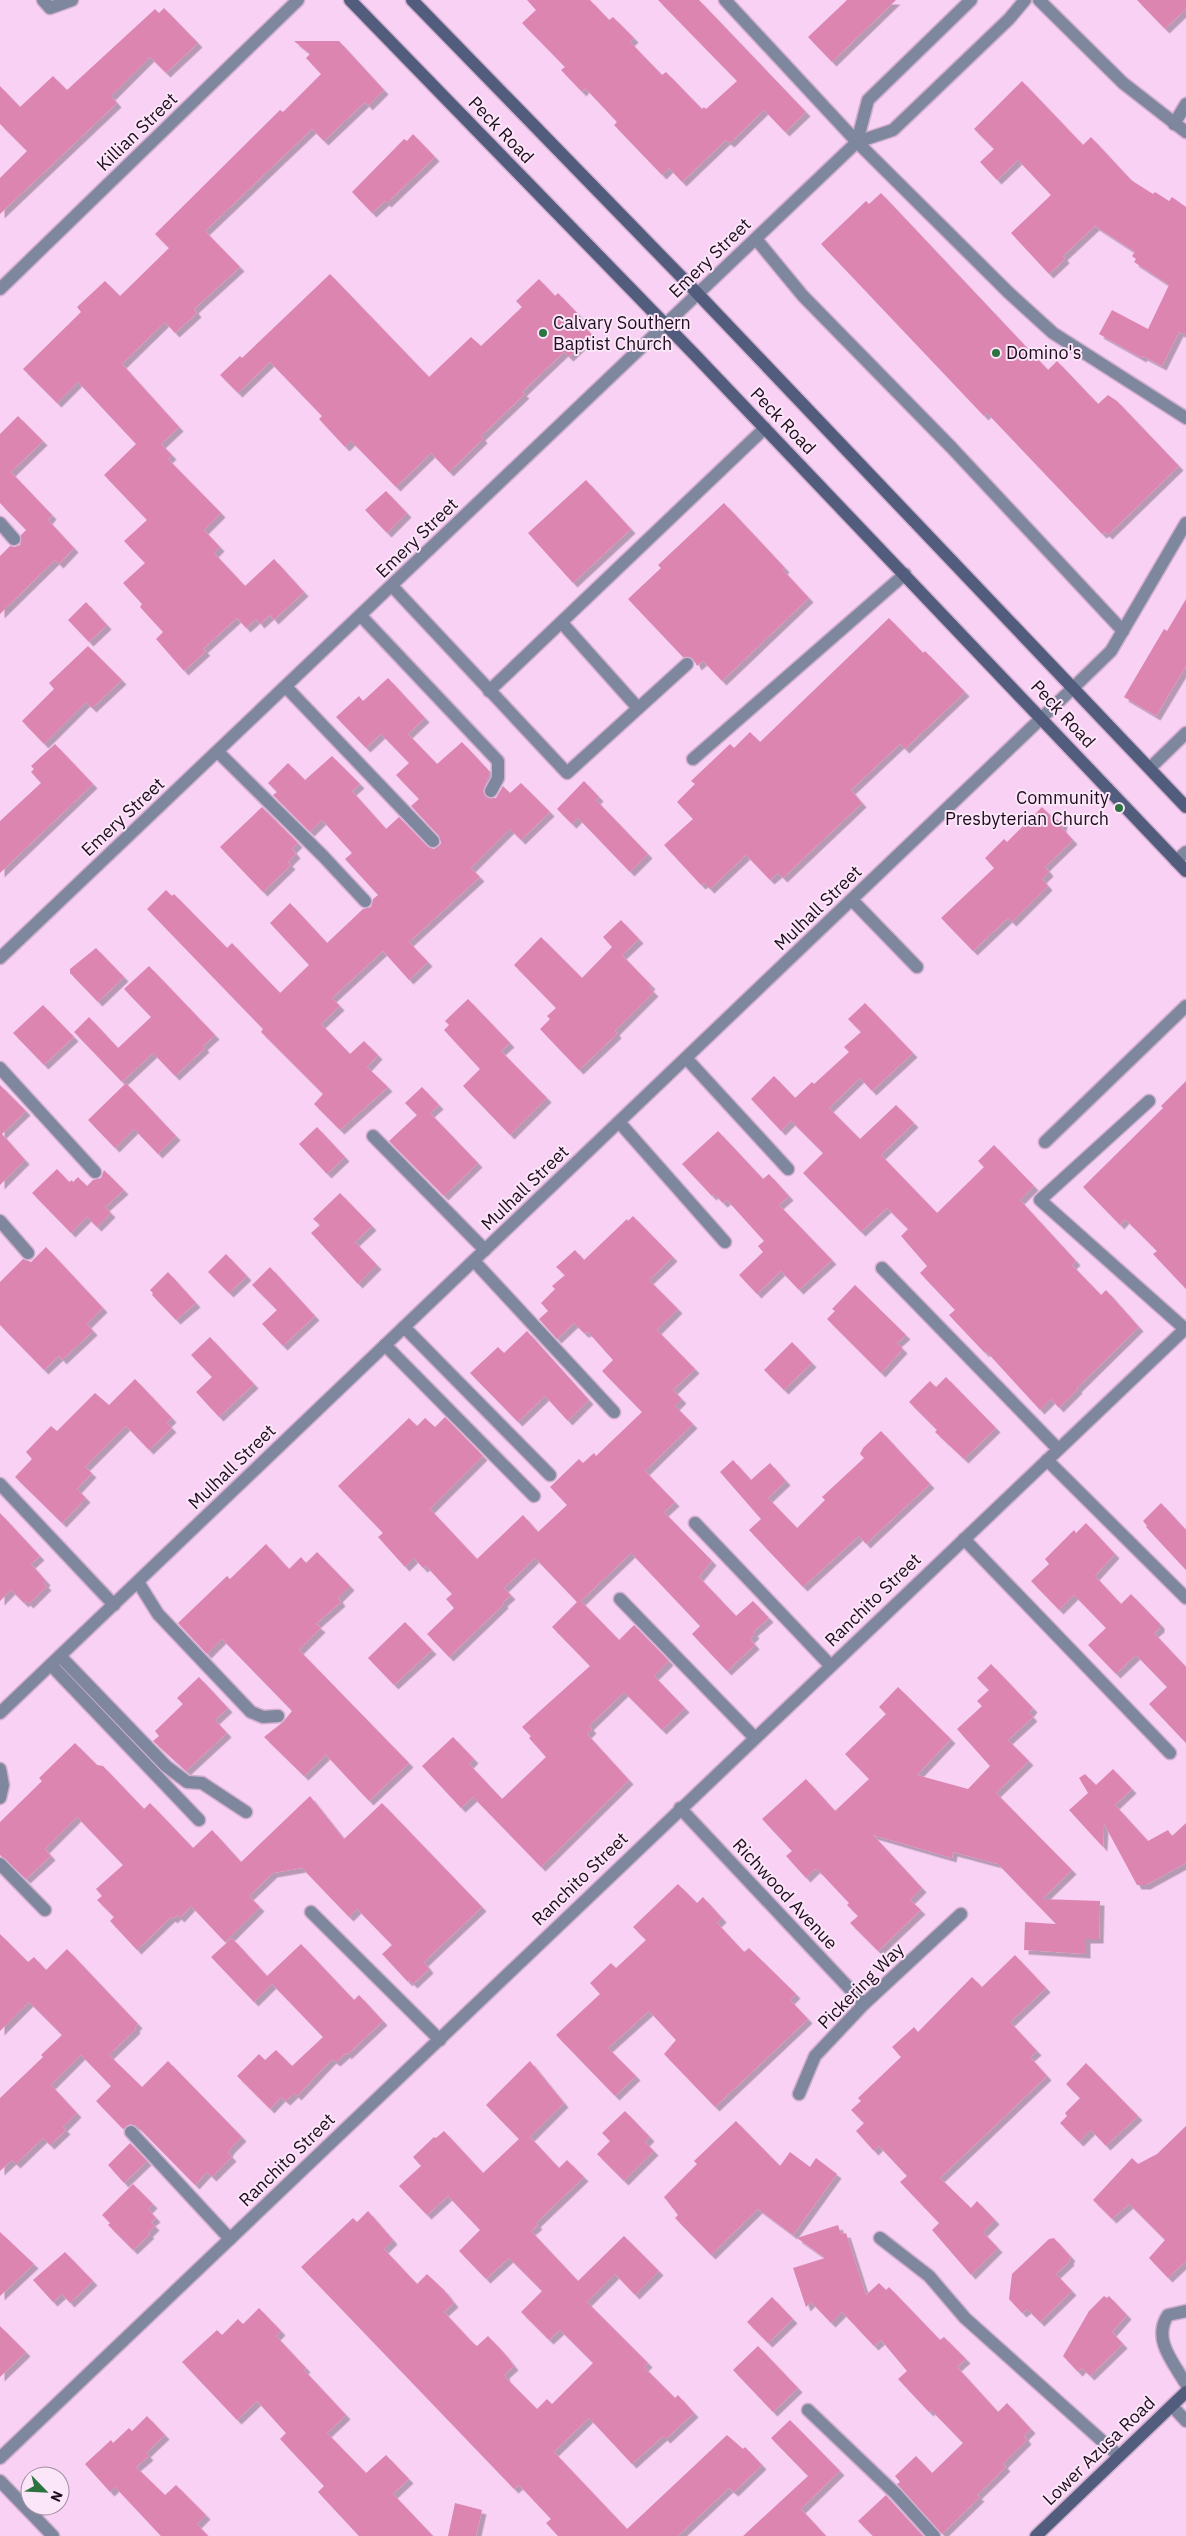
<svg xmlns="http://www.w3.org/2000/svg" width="1186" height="2536" font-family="'IBM Plex Sans',sans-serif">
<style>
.building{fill:#dd85b1;filter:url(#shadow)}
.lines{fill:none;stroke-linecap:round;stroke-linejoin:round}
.service-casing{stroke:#d2aece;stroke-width:15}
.minor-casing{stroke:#d2aece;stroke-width:15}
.secondary-casing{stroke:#d2aece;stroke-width:15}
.service{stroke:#7f879f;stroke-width:12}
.minor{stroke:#7f879f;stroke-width:12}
.secondary{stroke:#525d7e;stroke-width:12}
.poi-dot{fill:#2c733f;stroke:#fae6f8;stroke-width:2}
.labels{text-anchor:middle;stroke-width:4;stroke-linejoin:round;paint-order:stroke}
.street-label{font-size:18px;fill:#1e0c1c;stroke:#fae6f8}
.poi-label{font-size:18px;fill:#1e0c1c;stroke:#fae6f8;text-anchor:start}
</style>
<defs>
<filter id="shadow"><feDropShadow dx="4.5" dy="4.5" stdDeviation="0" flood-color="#0004"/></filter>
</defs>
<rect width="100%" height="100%" fill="#f9d1f5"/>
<g class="building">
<path d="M527,0H590L609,20L613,17L634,38L630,42L662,75L666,72L702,109L704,107L706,109L737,81L658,0H699L806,112L785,132L764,110L730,143L726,140L682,182L669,168L662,175L614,125L617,122L585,88L582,92L561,70L565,67L522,23L536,10Z"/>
<path d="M847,0H896L832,62L808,37Z"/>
<path d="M1137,0H1186V9L1165,29Z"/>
<path d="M164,8L198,43L166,73L150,57L111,96L117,103L0,214V178L27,151L0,124V86L20,107L53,76L67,90L155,9L159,13Z"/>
<path d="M294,41H339L384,90L368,106L365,102L324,141L312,129L205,231L240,267L194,309L197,313L175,333L165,322L122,364L179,427L161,444L172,455L168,459L221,513L204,530L220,547L214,553L245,586L274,559L304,592L274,620L270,615L260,624L256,619L246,628L237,618L203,649L206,651L184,671L156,639L163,632L140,607L142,604L123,583L145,563L124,541L147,520L104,475L136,444L78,382L57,403L23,369L81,312L77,307L105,281L120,296L169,248L155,234L280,110L283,112L321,74L306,58L310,54Z"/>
<path d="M1022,81L1083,145L1091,137L1131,180L1153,194L1155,192L1169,201L1172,197L1186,207V335L1179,332L1162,366L1143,356L1142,358L1099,334L1112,310L1148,329L1169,285L1134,262L1136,259L1132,256L1135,252L1095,226L1063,256L1065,259L1049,274L1011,233L1051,195L1018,160L997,180L980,162L994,149L974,129Z"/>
<path d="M413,134L435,157L387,203L385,201L372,213L352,192L404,139L407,141Z"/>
<path d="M881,193L1048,370L1057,361L1098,404L1108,395L1117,401L1179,466L1108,535L1105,532L1102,534L987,413L984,416L821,244L866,201L869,204Z"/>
<path d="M330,274L429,377L471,337L481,346L522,307L516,301L539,279L555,296L558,293L580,316L577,318L592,335L569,357L564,352L522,392L525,394L481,436L483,439L449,472L431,453L396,487L351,441L345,447L319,419L322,416L270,362L238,393L220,375L240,356L242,358Z"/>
<path d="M18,416L43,441L11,472L52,515L48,520L74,548L59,564L55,560L0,614V556L10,546L15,547L20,545L21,535L26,530L0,503V434Z"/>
<path d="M586,480L631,529L573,583L528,533Z"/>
<path d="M386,491L407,513L387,533L365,510Z"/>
<path d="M724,503L785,568L783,570L809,598L722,681L703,661L697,666L693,658L683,657L628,599L661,568L658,565Z"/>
<path d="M1186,599V666L1156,716L1124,697L1164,629L1167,631Z"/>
<path d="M86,602L107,625L89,642L68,620Z"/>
<path d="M889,618L923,653L925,651L965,692L905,749L900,744L851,790L862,803L783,878L778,873L770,880L746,855L710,889L704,883L701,885L664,845L693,819L677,802L695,784L691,781L730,744L734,748L750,732L760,742Z"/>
<path d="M88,646L122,680L92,708L86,702L44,744L22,721L54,689L49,683Z"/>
<path d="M388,678L425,718L408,734L437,764L462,742L490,772L483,791L487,798H496L503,786L510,793L521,783L550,812L521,840L510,829L471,868L480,877L409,942L428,962L409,980L383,951L332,998L340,1006L321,1024L350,1054L364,1041L378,1055L367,1067L388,1087L340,1130L314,1104L323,1094L261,1032L263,1029L147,909L166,890L172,896L174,894L227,948L232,943L280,993L309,965L270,923L290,903L327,943L363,909L371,907L373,899L378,895L345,859L352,853L322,820L310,832L273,795L277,792L268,783L288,763L305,780L332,756L360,784L352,791L386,829L399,817L428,847L434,849L439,846L441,843L439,836L411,806L419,799L396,775L409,763L381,734L366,748L336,717L359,696L363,701Z"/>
<path d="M55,744L93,784L0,873V821L41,783L31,772L34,769L31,766Z"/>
<path d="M584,781L599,797L596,800L648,854L630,872L578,818L572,824L557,809Z"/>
<path d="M262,807L298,843L292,849L296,854L288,862L291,865L263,892L220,847Z"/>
<path d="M1042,807L1054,819L1063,821L1062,828L1073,840L1045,867L1049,872L1042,879L1048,886L1012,922L1008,918L973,951L941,918L994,868L985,858L1004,839L1007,842Z"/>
<path d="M621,920L639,939L622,955L651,985L649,987L654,992L615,1031L617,1034L579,1070L540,1029L550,1019L547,1016L556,1008L514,965L541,937L582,978L612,947L603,937Z"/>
<path d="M96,948L124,977L98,1002L70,973V969Z"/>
<path d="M149,966L215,1035L203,1046L205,1048L175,1076L153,1053L122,1082L74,1032L89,1017L118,1048L151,1017L124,989Z"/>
<path d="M468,999L510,1043L501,1051L547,1098L510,1135L463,1086L480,1069L444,1030L449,1025L445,1021Z"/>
<path d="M865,1003L913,1053L872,1091L860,1078L829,1108L860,1139L896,1105L914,1123L881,1155L937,1213L984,1167L978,1161L994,1145L1034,1186L1020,1200L1076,1261L1072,1265L1101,1295L1106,1290L1139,1327L1077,1388L1078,1389L1059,1408L1051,1399L1040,1410L986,1351L985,1353L949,1315L955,1310L920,1273L927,1266L901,1236L908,1229L887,1208L861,1232L803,1173L823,1153L791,1121L781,1131L751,1099L774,1076L795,1098L812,1082L814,1084L849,1052L844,1047L861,1032L848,1019Z"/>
<path d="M43,1005L74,1037L44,1065L13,1033Z"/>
<path d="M1186,1081V1289L1153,1254L1157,1251L1125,1219L1120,1225L1083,1187L1163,1108L1161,1106Z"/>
<path d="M126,1083L176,1136L158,1154L134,1129L115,1148L88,1120Z"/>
<path d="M0,1085L26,1111L2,1134L25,1160L0,1185Z"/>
<path d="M422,1087L439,1105L430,1113L478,1163L444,1196L389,1141L417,1115L405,1103Z"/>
<path d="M317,1127L345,1157L327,1174L299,1144Z"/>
<path d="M718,1131L763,1179L769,1174L789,1196L779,1205L832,1260L799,1290L781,1271L757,1294L739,1275L763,1252L758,1246L764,1241L727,1200L723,1203L714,1194L712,1196L682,1164Z"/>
<path d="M57,1169L69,1182L72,1180L73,1182L78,1177L87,1186L93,1180L101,1178L104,1170L124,1190L105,1207L111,1213L97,1227L87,1217L71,1233L32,1193Z"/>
<path d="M340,1193L372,1226L355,1242L377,1265L358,1284L311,1233L320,1225L313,1219Z"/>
<path d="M633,1216L673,1257L649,1280L678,1309L657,1330L695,1369L673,1390L682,1399L675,1406L693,1424L645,1471L675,1502L664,1512L712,1561L699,1577L736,1616L753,1601L769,1618L753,1632L755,1634L750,1639L755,1645L727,1671L692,1634L700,1626L631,1553L581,1601L619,1640L634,1625L669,1661L654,1676L685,1708L662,1730L624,1692L589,1726L592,1729L587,1734L629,1780L541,1867L473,1797L461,1808L422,1766L453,1737L474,1759L469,1764L502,1799L546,1757L529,1738L531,1736L522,1727L590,1666L552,1627L577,1602L535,1558L504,1588L511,1595L503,1602L504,1604L449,1657L427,1634L454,1608L446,1599L452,1594L426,1566L423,1568L414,1558L405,1567L378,1537L383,1533L338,1486L409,1418L417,1426L425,1418L435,1427L445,1417L483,1456L430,1509L477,1559L523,1515L538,1532L567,1505L550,1487L579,1459L583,1463L594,1453L596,1456L642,1412L602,1371L613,1360L588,1332L584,1333L574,1323L557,1339L539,1319L548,1311L541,1303L555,1289L552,1286L565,1275L556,1267L575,1250L584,1260L627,1219L628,1221Z"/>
<path d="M46,1247L103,1308L87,1324L93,1331L62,1360L59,1356L44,1370L0,1325V1282L23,1259L31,1262Z"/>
<path d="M226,1254L247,1276L229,1293L208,1272Z"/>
<path d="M270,1267L315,1316L283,1346L262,1324L277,1310L252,1285Z"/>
<path d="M168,1272L196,1303L176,1320L152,1295L153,1293L150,1290Z"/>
<path d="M855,1285L906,1335L897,1343L903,1349L881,1373L827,1319L835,1311L832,1309Z"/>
<path d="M527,1331L589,1400L568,1421L545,1396L518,1422L470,1373L498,1347L504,1353Z"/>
<path d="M210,1337L254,1384L219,1417L196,1392L212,1377L191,1355Z"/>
<path d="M792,1342L812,1363L784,1390L764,1370Z"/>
<path d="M946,1377L996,1428L964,1459L935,1432L937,1430L909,1402L930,1381L936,1387Z"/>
<path d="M135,1379L172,1418L167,1423L172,1428L149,1450L126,1426L85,1467L92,1473L77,1489L86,1498L62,1523L15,1477L32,1459L26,1452L51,1426L57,1431L95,1393L109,1405Z"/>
<path d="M881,1431L930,1484L866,1544L859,1536L803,1587L749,1530L761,1519L720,1472L733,1460L751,1480L770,1463L786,1481L768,1498L797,1528L825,1500L822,1497L864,1458L860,1454L863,1448Z"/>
<path d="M1161,1503L1186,1530V1570L1146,1527L1147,1526L1143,1521Z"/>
<path d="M0,1513L40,1556L31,1564L46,1581L44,1583L47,1586L29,1604L26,1601L24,1603L11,1590L0,1601Z"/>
<path d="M1086,1523L1115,1554L1095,1576L1121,1604L1131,1594L1160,1624V1628L1154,1633L1186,1667V1743L1149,1704L1167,1687L1136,1655L1116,1674L1088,1645L1106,1628L1074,1595L1059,1610L1031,1581L1049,1564L1045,1559L1074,1530L1076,1533Z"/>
<path d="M266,1544L289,1569L301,1557L306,1563L317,1552L350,1586L338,1598L341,1602L316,1624L321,1628L299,1650L409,1763L369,1801L326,1755L304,1776L264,1737L283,1722L292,1711L222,1639L207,1654L178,1623L227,1576L230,1579Z"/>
<path d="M405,1622L432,1650L394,1685L368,1658Z"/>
<path d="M991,1664L1033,1708L1029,1713L1033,1717L1008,1740L1029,1761L996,1793L1072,1870L1042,1899L1100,1901L1099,1939H1086V1954L1024,1950L1025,1922L1056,1924L998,1864L953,1852L952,1858L873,1835L922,1888L910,1900L921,1910L878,1951L850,1923L858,1916L847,1905L849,1903L818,1870L815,1869L806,1878L786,1856L792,1851L762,1819L806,1779L835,1811L869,1779L845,1754L886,1714L879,1707L898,1687L951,1739L917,1775L968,1789L990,1766L957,1729L982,1706L977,1701L989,1690L977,1678Z"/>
<path d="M199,1677L228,1708L215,1720L227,1733L186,1771L153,1741L159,1736L155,1731L183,1704L177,1698Z"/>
<path d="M75,1743L97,1765L103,1766L144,1809L150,1803L193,1848L212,1830L241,1862L310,1796L344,1839L382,1803L482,1907L424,1962L429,1969L413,1984L409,1980L408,1982L382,1954L392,1945L357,1909L349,1917L302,1868L273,1873L249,1896L260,1907L225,1942L191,1906L180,1918L177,1915L173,1919L171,1917L137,1950L110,1921L114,1917L97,1900L102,1896L96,1889L123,1865L77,1817L45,1849L51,1856L26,1879L0,1855V1822L42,1781L39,1778Z"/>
<path d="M1113,1769L1132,1789L1115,1805L1148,1841L1168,1830L1172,1836L1186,1823V1863L1146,1885H1137L1104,1824L1103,1847L1069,1810L1088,1793L1079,1778L1085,1774L1096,1785Z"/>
<path d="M678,1884L697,1903L703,1897L722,1918L717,1923L744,1952L749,1948L796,1994L790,2000L808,2019L715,2107L664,2054L676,2040L649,2011L608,2048L636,2076L615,2096L556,2035L600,1994L590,1983L611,1963L616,1968L646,1940L633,1927Z"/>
<path d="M0,1934L28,1962L34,1957L46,1970L67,1949L138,2024L135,2027L136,2029L109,2055L142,2087L168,2061L242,2137L230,2149L228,2153L232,2157L212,2177L207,2172L195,2185L137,2126L130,2124L123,2129L96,2101L111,2086L81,2055L51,2085L77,2113L63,2127L66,2130L50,2145L43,2138L16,2164L12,2160L0,2171V2098L43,2057L41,2055L62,2035L29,2002L0,2031Z"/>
<path d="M232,1938L267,1976L301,1944L354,2000L359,1995L383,2021L347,2055L346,2053L336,2062L332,2059L297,2096L294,2093L286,2101L281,2097L270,2109L237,2076L259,2054L265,2060L276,2050L292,2066L323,2037L272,1984L254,2002L211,1957Z"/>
<path d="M1015,1955L1046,1988L1010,2022L1037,2051L1030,2057L1047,2076L940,2178L971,2208L977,2201L995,2220L983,2232L998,2248L971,2275L932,2230L939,2223L900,2182L907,2176L879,2146L874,2151L856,2131L864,2123L851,2110L861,2101L858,2098L901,2057L892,2047L914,2027L918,2032L972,1977L982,1987Z"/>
<path d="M530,2061L564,2103L530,2137L559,2168L567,2160L584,2177L536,2223L538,2225L531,2231L578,2281L624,2236L659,2271L635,2295L615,2274L587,2302L648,2363L644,2367L675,2398L678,2395L694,2413L666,2439L663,2436L632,2464L589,2418L554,2452L627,2529L727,2435L743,2449L745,2447L762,2465L734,2492L729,2488L678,2536H558L546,2523L551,2519L519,2485L514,2489L301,2267L353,2218L357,2222L368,2211L393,2240L384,2249L417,2284L427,2274L444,2290L454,2303L444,2312L473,2343L477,2346L488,2336L504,2353L514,2366L505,2374L506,2378L537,2409L547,2399L552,2404L593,2363L560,2330L549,2340L521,2312L542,2291L509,2258L486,2279L459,2251L480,2230L448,2196L427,2215L399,2186L421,2166L413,2157L434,2137L436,2138L444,2131L483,2173L519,2139L486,2105Z"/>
<path d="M1086,2063L1138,2116L1106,2146L1091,2130L1079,2142L1060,2123L1067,2116L1065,2113L1080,2098L1066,2084Z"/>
<path d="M625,2111L650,2137L645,2142L654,2151L624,2181L597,2154L610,2141L602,2133Z"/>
<path d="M736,2121L780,2166L790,2152L810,2167L816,2158L837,2174L793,2235L758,2209L711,2255L675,2218L678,2215L664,2197L697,2164L694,2161Z"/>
<path d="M1186,2126V2261L1168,2278L1149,2258L1165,2240L1129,2204L1112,2219L1093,2200L1132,2158L1138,2164L1157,2154Z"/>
<path d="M130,2143L147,2161L124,2183L108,2165Z"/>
<path d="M133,2184L153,2204L148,2209L156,2218L151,2222L155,2226L148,2233L150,2234L133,2250L108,2225L110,2223L102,2215Z"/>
<path d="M838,2225L841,2234L846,2233L866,2295L879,2283L886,2290L889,2287L940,2340L944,2337L966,2359L957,2367L998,2412L1007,2403L1031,2429L1024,2436L1027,2440L1003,2464L1006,2467L977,2495L980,2497L942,2534L897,2484L900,2482L895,2476L916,2456L932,2473L963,2443L931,2410L929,2412L898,2379L907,2371L881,2340L874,2346L842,2312L831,2323L811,2302L806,2307L793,2268L825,2258L797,2238Z"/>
<path d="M0,2232L34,2264L0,2296Z"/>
<path d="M1054,2238L1071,2257L1069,2259L1070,2261L1056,2274L1072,2291L1040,2322L1027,2309L1022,2313L1009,2299L1012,2274L1049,2239Z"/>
<path d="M65,2252L93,2281L70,2303L62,2294L53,2302L33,2280Z"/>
<path d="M1104,2296L1107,2298L1109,2296L1127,2315L1112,2332L1123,2344L1090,2376L1082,2368L1078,2372L1063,2356L1089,2311Z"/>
<path d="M772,2297L793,2319L768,2343L747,2322Z"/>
<path d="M259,2308L281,2331L276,2336L306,2368L304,2370L346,2415L327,2433L366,2473L386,2455L409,2479L393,2494L433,2536H359L318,2492L324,2486L280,2439L286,2433L257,2401L237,2420L182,2362L217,2330L222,2335L238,2319L243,2324Z"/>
<path d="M0,2326L26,2352L0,2377Z"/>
<path d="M758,2346L798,2388L773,2412L733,2370Z"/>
<path d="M147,2416L165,2435L146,2453L149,2456L136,2467L165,2495L176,2485L206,2515L197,2524L208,2536H161L115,2487L110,2492L85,2464L111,2440L113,2443L129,2428L132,2431Z"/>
<path d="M790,2420L840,2471L801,2509L826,2536H743L808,2476L771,2438Z"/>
<path d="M886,2495L890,2500L923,2536H873L858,2521Z"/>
<path d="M455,2503L482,2510L476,2536H448Z"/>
</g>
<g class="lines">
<g class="service-casing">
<g id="service">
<path d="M43,0L50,8L72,0"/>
<path d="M725,0L857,142L1008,292L1053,333L1186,418"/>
<path d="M756,239L803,296L951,447L1123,631"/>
<path d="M0,523L14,539"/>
<path d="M392,586L567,773L687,664"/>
<path d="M361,616L498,761V778L491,791"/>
<path d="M562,623L638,708"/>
<path d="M286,687L433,841"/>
<path d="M1074,687L1111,651L1186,523"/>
<path d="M489,691L765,428"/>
<path d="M218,752L323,856L365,901"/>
<path d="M693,759L905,574"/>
<path d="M1150,768L1186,733"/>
<path d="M852,900L917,967"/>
<path d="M686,1058L788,1169"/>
<path d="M0,1068L95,1172"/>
<path d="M1149,1101L1040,1200L1185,1329"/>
<path d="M619,1122L725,1242"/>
<path d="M373,1136L485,1250"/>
<path d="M1045,1142L1186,1006"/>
<path d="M0,1221L28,1253"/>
<path d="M474,1261L614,1412"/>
<path d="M882,1268L1058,1449"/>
<path d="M404,1327L550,1475"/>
<path d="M385,1345L534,1496"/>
<path d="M1047,1460L1186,1598"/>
<path d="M0,1484L114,1605"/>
<path d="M695,1523L830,1665"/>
<path d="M964,1539L1170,1753"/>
<path d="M138,1582L158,1614L251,1712L263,1717L278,1716"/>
<path d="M620,1599L754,1737"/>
<path d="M60,1656L166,1766L187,1782L202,1783L246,1812"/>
<path d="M51,1665L199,1820"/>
<path d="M0,1769L3,1785L0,1798"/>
<path d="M0,1864L45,1910"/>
<path d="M311,1912L440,2040"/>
<path d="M131,2132L230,2239"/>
<path d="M880,2238L929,2276L965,2318L1119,2456"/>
<path d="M1186,2311L1168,2315C1152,2339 1173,2362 1186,2384"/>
<path d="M1172,2406L1186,2421"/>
<path d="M808,2410L896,2494L934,2536"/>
</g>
</g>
<g class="minor-casing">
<g id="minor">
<path d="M1039,0L1123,83L1186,132"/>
<path d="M1174,124L1186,104"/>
<path d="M857,142L868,100L971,0"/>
<path d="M0,289L298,0"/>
<path d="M1176,861L1186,852"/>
<path d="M0,958L857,142L893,130L1009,19L1025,0"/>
<path d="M0,1713L1074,687"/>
<path d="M680,1808L864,2004"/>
<path d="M799,2094L815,2056L864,2004L961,1914"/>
<path d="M0,2458L1186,1328"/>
<path d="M0,2481L53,2536"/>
</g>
</g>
<g class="secondary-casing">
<g id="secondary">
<path d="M350,0L695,355L1186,871"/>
<path d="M412,0L698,294L1186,807"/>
<path d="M1036,2536L1186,2392"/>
</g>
</g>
<use href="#service" class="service"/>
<use href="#minor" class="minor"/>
<use href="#secondary" class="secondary"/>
</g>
<g class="poi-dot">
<circle cx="543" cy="333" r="5"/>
<circle cx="996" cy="353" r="5"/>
<circle cx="1119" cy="808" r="5"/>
</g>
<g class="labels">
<g class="street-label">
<text transform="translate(501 130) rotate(46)" y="6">Peck Road</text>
<text transform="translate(137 132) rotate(-44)" y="6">Killian Street</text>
<text transform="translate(710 258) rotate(-44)" y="6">Emery Street</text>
<text transform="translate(783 421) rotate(46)" y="6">Peck Road</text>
<text transform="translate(417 538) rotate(-44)" y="6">Emery Street</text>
<text transform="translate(1063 714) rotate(47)" y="6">Peck Road</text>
<text transform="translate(123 817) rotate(-43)" y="6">Emery Street</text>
<text transform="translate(818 908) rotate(-44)" y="6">Mulhall Street</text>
<text transform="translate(525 1188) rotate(-44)" y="6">Mulhall Street</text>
<text transform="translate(232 1467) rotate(-44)" y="6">Mulhall Street</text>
<text transform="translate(873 1600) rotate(-44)" y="6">Ranchito Street</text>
<text transform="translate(580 1879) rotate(-44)" y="6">Ranchito Street</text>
<text transform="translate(785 1894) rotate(47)" y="6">Richwood Avenue</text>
<text transform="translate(861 1986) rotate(-45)" y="6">Pickering Way</text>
<text transform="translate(287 2160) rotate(-44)" y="6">Ranchito Street</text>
<text transform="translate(1099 2451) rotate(-44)" y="6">Lower Azusa Road</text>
</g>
<g class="poi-label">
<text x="553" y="329">Calvary Southern<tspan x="553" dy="21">Baptist Church</tspan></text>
<text x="1006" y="359">Domino's</text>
<text x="1109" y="804" text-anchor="end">Community<tspan x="1109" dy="21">Presbyterian Church</tspan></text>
</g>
</g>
<g transform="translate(45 2491) rotate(114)"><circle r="24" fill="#fae6f8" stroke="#a28fa0"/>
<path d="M0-4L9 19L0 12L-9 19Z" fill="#2c733f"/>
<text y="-8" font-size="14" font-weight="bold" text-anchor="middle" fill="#1e0c1c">N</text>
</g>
</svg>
